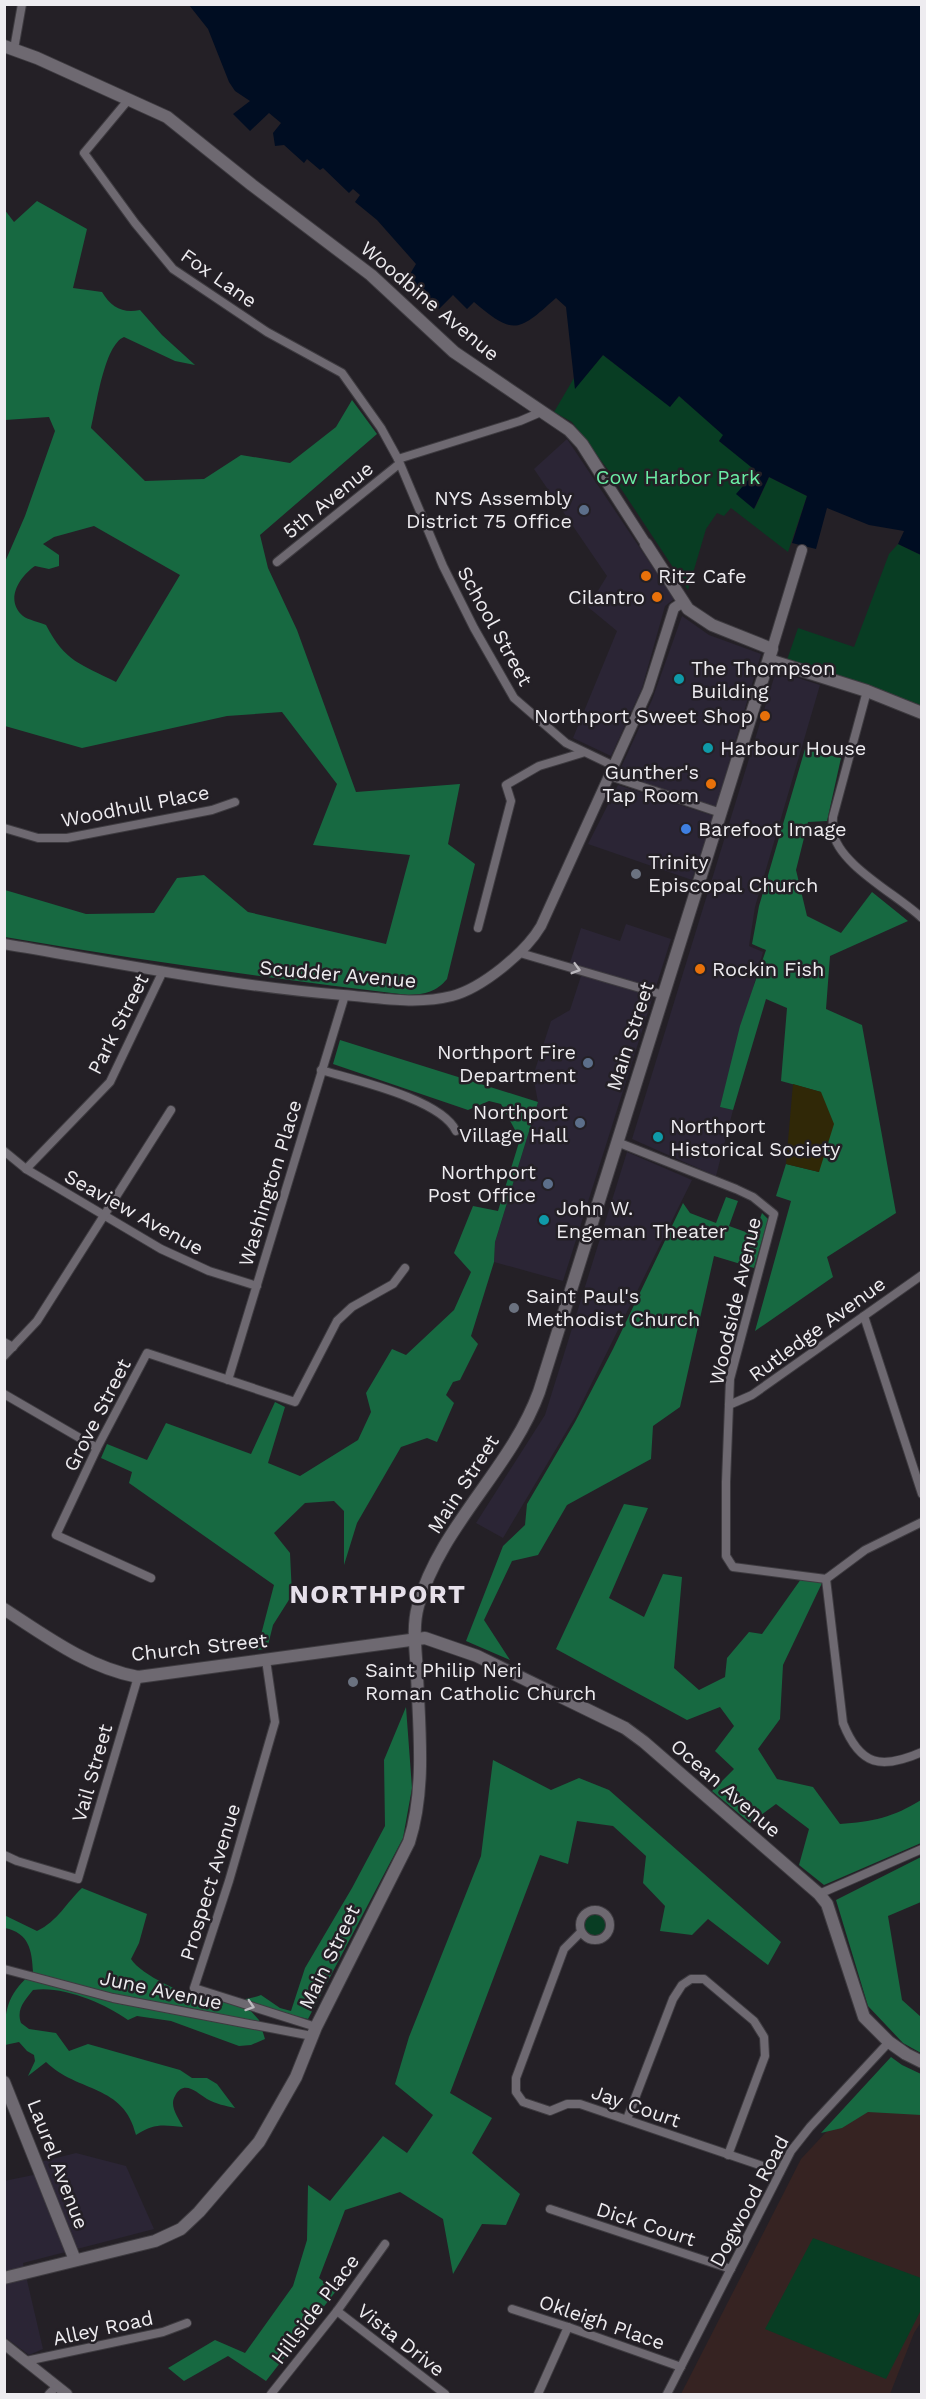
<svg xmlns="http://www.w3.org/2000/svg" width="926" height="2399" font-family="'Work Sans',sans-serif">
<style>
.commercial{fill:#2b2535}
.education{fill:#362322}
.green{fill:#083d23}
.forest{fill:#176941;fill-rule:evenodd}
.sand{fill:#302807}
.water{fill:#000d22}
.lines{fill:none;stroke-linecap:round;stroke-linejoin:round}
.minor-casing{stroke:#3e3b40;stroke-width:10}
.tertiary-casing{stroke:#3e3b40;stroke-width:12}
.secondary-casing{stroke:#3e3b40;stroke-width:14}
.minor{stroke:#6e6971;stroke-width:8}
.tertiary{stroke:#6e6971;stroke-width:10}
.secondary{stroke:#6e6971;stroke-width:12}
.oneway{stroke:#bbb8bd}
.service-dot{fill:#5c6f8a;stroke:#242026;stroke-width:2}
.food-dot{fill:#e8710a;stroke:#242026;stroke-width:2}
.culture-dot{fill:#0f9aa8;stroke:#242026;stroke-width:2}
.shop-dot{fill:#3f7fe0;stroke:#242026;stroke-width:2}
.worship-dot{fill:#6b7280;stroke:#242026;stroke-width:2}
.labels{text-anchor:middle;stroke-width:5;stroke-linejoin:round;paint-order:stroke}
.street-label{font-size:20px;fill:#eeecf0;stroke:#242026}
.park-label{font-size:20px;fill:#6aeea5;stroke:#242026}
.poi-label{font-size:20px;fill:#eeecf0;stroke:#242026;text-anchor:start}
.district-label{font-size:26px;font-weight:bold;letter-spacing:1.5px;fill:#e6e0ea;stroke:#242026}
</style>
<rect width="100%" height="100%" fill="#242026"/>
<g class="commercial">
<path d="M567,439L674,599L665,606L642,688L611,756L573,738L617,631L588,607L607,576L534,469Z"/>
<path d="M682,616L709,635L761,654L716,807L618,774L652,700Z"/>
<path d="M776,671L820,685L755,907L749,946L763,952L720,1107L733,1110L716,1176L632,1139Z"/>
<path d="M618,785L714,816L692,880L588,844Z"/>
<path d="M626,924L671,939L563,1281L494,1262L495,1242L538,1102L533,1076L551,1021L570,1010L582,973L568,969L581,928L620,941Z"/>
<path d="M627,1152L692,1180L575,1417L503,1538L476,1523L545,1415Z"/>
<path d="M76,2153L126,2166L154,2229L23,2263L43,2349L29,2355L5,2337L4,2181L43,2173L40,2162Z"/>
</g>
<path class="education" d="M921,2077V2322L914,2333L890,2394H681L801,2159L856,2100Z"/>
<g class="green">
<path d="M603,355L670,406L679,396L724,435L719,441L757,471L755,508L769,477L807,496L788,552L731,508L724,516L717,513L706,529L688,590L612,475L572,422L554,412L574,378L575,388Z"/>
<path d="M898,544L921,555V705L787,660L798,628L854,647L889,554Z"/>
<circle cx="595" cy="1926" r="13"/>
<path d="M813,2238L921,2278V2310L886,2379L765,2329Z"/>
</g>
<g class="forest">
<path d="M37,201L87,229L73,288L102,292C111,307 123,314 140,310L162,335L195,365L175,361L124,337C104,345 96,408 91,428L145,481L204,479L241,455L290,463L336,427L352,400L377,434L260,535L268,568L297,630L356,792L460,784L448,844L475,864L447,979C436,992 426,994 408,995C273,979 139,960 5,937V890L86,914L154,913L177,878L204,875L248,912L386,944L410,855L313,845L337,784L282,712L227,716L82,748L5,726V562L25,516L55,431L49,417L5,420L4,209L14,222ZM94,526L180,575L116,682C81,664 65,662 46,625C40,622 28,620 23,616C4,600 20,576 35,566L49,569L59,566V555L43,544L54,537Z"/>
<path d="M805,749L841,758L827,821L808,822L796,870L807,916L841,933L872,892L908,921L830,956L826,1009L862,1025L896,1213L827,1257L833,1277L755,1331L791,1201L776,1196L786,1164L819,1172L821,1092L781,1081L787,1008L766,999L733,1110L720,1107L740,1026L766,950L752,944L759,906Z"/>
<path d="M340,1040L538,1102L495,1242L494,1262L471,1336L478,1344L460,1380L453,1382L446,1395L454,1403L437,1442L427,1438L401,1447L357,1523L344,1565V1511L334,1501L305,1503L274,1533L290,1553L292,1595L273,1625L267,1649L257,1650L274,1585L129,1483L132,1472L101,1458L107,1444L147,1460L166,1423L251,1454L275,1402L285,1407L268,1463L300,1476L358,1440L371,1412L366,1393L392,1349L406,1355L454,1310L471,1272L454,1253L473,1206L498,1211L520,1139L501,1104L489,1101L468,1110L333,1064Z"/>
<path d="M726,1197L738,1201L729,1226L754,1235L762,1213L768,1219L754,1268L714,1256L680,1407L653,1426L651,1459L567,1505L538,1555L512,1561L484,1620L510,1660L466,1641L503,1546L525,1525L527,1504L575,1422L613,1349L683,1203L690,1213L716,1223Z"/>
<path d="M624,1504L648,1508L609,1598L644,1617L663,1574L682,1577L674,1668L699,1690L725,1677L727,1658L749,1632L762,1634L801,1579L822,1583L783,1665L780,1719L758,1749L777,1779L813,1787L840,1824C872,1822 894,1817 921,1800V1843L824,1885L799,1865L809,1829L776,1804L750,1823L712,1791L734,1769L715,1751L734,1726L720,1707L687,1720L556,1649Z"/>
<path d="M406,1707L412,1788L403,1838L308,2019L272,2010H250L259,2020L265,2039L251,2045L239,2046L171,2021L137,2016L128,2020C105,2003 61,1985 33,1990C25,2000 16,2009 21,2023L29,2029L56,2033L69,2051L88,2044L180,2070L192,2078H207L217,2084L235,2108C226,2106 216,2104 207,2099C197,2093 184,2079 175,2096C169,2106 178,2117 183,2127C163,2125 154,2123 136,2135C124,2084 78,2093 46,2062L28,2076L35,2061L34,2055L27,2051L19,2042L5,2045C4,2011 6,1995 33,1972C32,1950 29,1933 5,1928L4,1915L37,1931C58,1921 66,1903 82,1888L147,1914L139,1943L131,1959C141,1975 185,1995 205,1999C221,2002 245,2001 261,1995L280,2008L291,2011L305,1968L352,1888L385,1826L384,1760Z"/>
<path d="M493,1760L551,1790L579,1778L609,1790L781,1942L768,1965L708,1919L692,1935L660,1931L665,1906L643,1883L646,1856L613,1826L577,1821L568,1864L540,1855L450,2093L492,2118L472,2153L520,2194L506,2225L482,2224L453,2274L443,2219L400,2192L345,2210L319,2278L336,2291L266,2381L228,2356L184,2381L168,2368L215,2340L245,2353L293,2286L307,2240L308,2185L330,2201L383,2136L407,2153L433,2115L395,2084L409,2037L481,1856Z"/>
<path d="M921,1857V1902L888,1916L902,2000L921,2017V2053L903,2043L868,2006L836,1900Z"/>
<path d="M891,2057L902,2065L921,2074V2115L868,2112L842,2128L821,2133Z"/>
</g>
<path class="sand" d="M793,1084L821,1092L834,1124L819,1172L786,1164Z"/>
<path class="water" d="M189,5H921V555L898,544L904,531L869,525L827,508L816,549L792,543L807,496L769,477L754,509L736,494L756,471L719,441L723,435L679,396L670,407L603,355L575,389L566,307L556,298C518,332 514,336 474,302L467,309L453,295L439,309L407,279L416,264L377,220L355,202L360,195L353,189L349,193L323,168L320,170L307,159L304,163L284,145L275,146L273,133L281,123L269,113L250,131L233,114L250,101L235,91L229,82L208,29Z"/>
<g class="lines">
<g class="minor-casing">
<g id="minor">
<path d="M14,49L22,4"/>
<path d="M129,99L84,153L135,223L173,269L267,332L342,373L381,428L398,459L443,566L474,628L514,698L566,743L614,766"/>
<path d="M398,459L520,421L541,412"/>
<path d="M277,562L399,464"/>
<path d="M867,691L833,817C833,821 832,827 833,831C837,864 898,895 922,918"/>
<path d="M610,776L721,813"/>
<path d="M4,828L38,838H67L212,810L235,802"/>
<path d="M478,928L511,801L506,785L539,766L582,753"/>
<path d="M520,953L664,995"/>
<path d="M321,1070C354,1080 441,1099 456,1131"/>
<path d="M617,1142L736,1189L753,1197L774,1214L730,1379L726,1482V1556L733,1567L826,1579L865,1550L922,1522"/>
<path d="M4,1151L26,1169L161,1249L209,1271L257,1286"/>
<path d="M26,1169L110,1082L163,971"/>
<path d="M864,1316L922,1494"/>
<path d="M4,1342L13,1347"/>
<path d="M4,1356L37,1321L171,1110"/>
<path d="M228,1380L345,995"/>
<path d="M4,1394L97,1448"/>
<path d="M729,1405L752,1395L922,1275"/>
<path d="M151,1578L56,1535L97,1448L147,1353L295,1402L337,1321L352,1307L393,1284L405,1268"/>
<path d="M826,1579L843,1723C860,1766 881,1770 922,1752"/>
<path d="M266,1660L275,1722L229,1881L194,1988L316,2027"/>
<path d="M4,1855L17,1861L78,1879L138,1677"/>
<path d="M819,1894L922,1849"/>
<circle cx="595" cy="1925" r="15"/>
<path d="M581,1932L564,1949L516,2078V2092L523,2102L550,2111L567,2104H580L780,2172"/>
<path d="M4,1969L113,1998L312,2036"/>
<path d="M627,2119L673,1999L682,1985L691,1979H704L754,2021L764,2037L765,2056L728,2155"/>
<path d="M550,2209L731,2269"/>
<path d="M512,2309L568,2327L681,2367"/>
<path d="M337,2311L445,2394"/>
<path d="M26,2361L163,2332L187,2323"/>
<path d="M49,2394L57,2386"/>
<path d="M271,2394L337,2311L385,2244"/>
<path d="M538,2394L568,2327"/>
<path d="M667,2394L791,2151L810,2127L889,2042"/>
</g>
</g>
<g class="tertiary-casing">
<g id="tertiary">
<path d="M601,474L646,544"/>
<path d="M772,649L802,550"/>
<path d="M4,944C117,963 230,986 343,995C379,998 417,1005 452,996C482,988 525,953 541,926L648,690L674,608L683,602"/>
<path d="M4,2344L67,2394"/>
</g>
</g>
<g class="secondary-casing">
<g id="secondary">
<path d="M4,46L37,58L167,117L252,185L371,275L454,352L569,430L582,444L601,474"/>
<path d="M769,660L867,691L922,713"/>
<path d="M4,1609C47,1637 87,1667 138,1677L425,1638L477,1656L625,1728L644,1742L819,1894L827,1904L864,2017L889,2042L906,2054L922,2062"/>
<path d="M4,2082L75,2260"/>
<path d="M4,2278L155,2241L181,2229L199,2212L259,2142L296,2077L316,2027L409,1842C426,1789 419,1728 417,1674C416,1651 412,1628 418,1606C440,1526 511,1469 539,1392L772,649L712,625L688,609L646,544"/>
</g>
</g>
<use href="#minor" class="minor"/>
<use href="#tertiary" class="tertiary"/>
<use href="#secondary" class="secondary"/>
</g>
<defs><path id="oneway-chevron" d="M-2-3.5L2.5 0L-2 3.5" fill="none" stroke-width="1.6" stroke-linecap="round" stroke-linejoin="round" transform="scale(1.5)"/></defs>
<g class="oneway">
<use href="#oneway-chevron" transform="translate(576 969) rotate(16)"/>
<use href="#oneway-chevron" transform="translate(250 2006) rotate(18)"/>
</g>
<g class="service-dot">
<circle cx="584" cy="510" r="6"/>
<circle cx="588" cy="1063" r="6"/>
<circle cx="580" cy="1123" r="6"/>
<circle cx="548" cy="1184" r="6"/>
</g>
<g class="food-dot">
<circle cx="646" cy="576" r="6"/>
<circle cx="657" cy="597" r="6"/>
<circle cx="765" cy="716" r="6"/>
<circle cx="711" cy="784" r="6"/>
<circle cx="700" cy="969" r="6"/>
</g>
<g class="culture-dot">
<circle cx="679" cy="679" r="6"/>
<circle cx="708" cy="748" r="6"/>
<circle cx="658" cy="1137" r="6"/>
<circle cx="544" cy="1220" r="6"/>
</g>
<circle class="shop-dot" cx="686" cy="829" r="6"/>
<g class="worship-dot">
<circle cx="636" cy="874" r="6"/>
<circle cx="514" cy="1308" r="6"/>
<circle cx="353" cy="1682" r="6"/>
</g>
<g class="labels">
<g class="street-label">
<text transform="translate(219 278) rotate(35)" y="7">Fox Lane</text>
<text transform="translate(430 301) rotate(40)" y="7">Woodbine Avenue</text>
<text transform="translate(328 500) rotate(-39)" y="7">5th Avenue</text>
<text transform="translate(495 626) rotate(61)" y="7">School Street</text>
<text transform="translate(135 806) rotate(-11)" y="7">Woodhull Place</text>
<text transform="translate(338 974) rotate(5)" y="7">Scudder Avenue</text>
<text transform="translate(118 1024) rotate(-63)" y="7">Park Street</text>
<text transform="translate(630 1036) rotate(-72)" y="7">Main Street</text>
<text transform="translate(270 1183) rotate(-73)" y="7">Washington Place</text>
<text transform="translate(134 1212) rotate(29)" y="7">Seaview Avenue</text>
<text transform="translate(735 1301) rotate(-77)" y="7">Woodside Avenue</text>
<text transform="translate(817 1329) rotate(-36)" y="7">Rutledge Avenue</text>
<text transform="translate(97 1415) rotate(-63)" y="7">Grove Street</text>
<text transform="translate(463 1484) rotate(-57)" y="7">Main Street</text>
<text transform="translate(199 1647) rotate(-6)" y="7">Church Street</text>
<text transform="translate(92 1773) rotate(-74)" y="7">Vail Street</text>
<text transform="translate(726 1788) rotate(41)" y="7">Ocean Avenue</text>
<text transform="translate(210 1882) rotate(-73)" y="7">Prospect Avenue</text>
<text transform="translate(329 1957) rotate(-64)" y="7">Main Street</text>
<text transform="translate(161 1990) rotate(12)" y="7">June Avenue</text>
<text transform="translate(636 2106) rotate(19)" y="7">Jay Court</text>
<text transform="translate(58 2164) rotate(69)" y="7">Laurel Avenue</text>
<text transform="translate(749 2201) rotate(-62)" y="7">Dogwood Road</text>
<text transform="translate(646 2224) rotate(18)" y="7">Dick Court</text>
<text transform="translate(315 2309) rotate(-53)" y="7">Hillside Place</text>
<text transform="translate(602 2322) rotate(19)" y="7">Okleigh Place</text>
<text transform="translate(103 2328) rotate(-12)" y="7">Alley Road</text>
<text transform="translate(401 2340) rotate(38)" y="7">Vista Drive</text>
</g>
<g class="park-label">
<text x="678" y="484">Cow Harbor Park</text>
</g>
<g class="poi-label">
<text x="572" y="505" text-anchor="end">NYS Assembly<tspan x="572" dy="23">District 75 Office</tspan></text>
<text x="658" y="583">Ritz Cafe</text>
<text x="645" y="604" text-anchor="end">Cilantro</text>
<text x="691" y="675">The Thompson<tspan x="691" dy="23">Building</tspan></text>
<text x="753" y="723" text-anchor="end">Northport Sweet Shop</text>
<text x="720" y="755">Harbour House</text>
<text x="699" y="779" text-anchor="end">Gunther's<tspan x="699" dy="23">Tap Room</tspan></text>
<text x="698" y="836">Barefoot Image</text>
<text x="648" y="869">Trinity<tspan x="648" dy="23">Episcopal Church</tspan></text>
<text x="712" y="976">Rockin Fish</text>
<text x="576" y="1059" text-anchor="end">Northport Fire<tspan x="576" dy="23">Department</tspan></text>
<text x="568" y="1119" text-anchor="end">Northport<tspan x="568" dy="23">Village Hall</tspan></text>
<text x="670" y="1133">Northport<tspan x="670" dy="23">Historical Society</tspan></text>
<text x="536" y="1179" text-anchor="end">Northport<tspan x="536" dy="23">Post Office</tspan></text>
<text x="556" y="1215">John W.<tspan x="556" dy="23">Engeman Theater</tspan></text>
<text x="526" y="1303">Saint Paul's<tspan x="526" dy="23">Methodist Church</tspan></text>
<text x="365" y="1677">Saint Philip Neri<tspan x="365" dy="23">Roman Catholic Church</tspan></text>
</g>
<g class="district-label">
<text x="378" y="1603">NORTHPORT</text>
</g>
</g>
<rect width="926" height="2399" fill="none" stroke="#eeecf0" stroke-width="12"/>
</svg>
